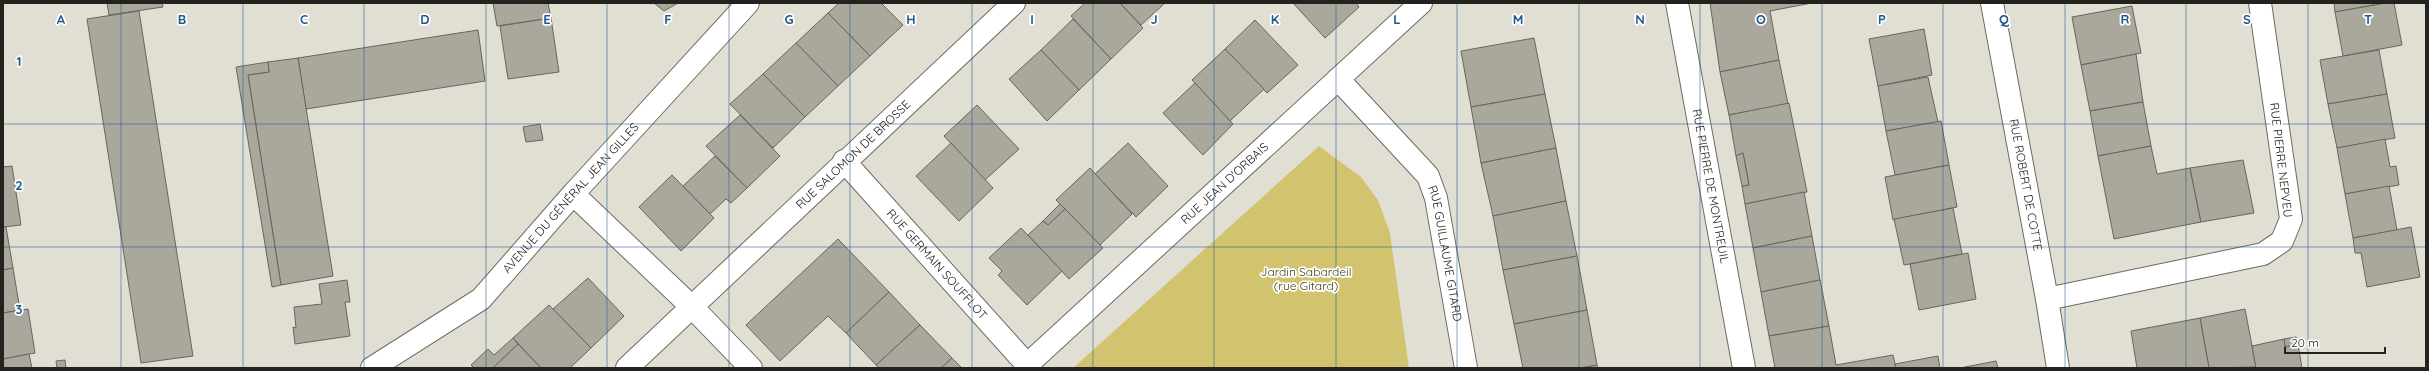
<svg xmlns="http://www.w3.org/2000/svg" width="2429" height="371" font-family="Quicksand,sans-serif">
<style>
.green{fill:#d2c46f}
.building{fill:#aaa89d;stroke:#68665c}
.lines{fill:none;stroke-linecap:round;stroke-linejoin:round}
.minor-casing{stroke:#6d6c62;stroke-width:24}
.major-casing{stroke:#6d6c62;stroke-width:24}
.minor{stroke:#fff;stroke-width:22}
.major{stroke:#fff;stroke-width:22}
.grid{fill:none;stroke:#1d5a90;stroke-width:1;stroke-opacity:0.55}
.labels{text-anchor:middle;stroke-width:3.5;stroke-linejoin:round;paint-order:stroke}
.street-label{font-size:12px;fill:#23221e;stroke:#fff}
.park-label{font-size:12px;fill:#433c10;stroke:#fff}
.grid-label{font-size:13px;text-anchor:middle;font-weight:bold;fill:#1d5a90;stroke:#fff;stroke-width:3.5;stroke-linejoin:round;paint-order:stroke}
</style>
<rect width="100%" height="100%" fill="#e1dfd4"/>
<path class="green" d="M1319,146L1361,177L1378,200L1390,233L1409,368H1073Z"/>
<g class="building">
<path d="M107,3H162L163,7L109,15Z"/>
<path d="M493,3H548L551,18L497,26Z"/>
<path d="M654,3H678L664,11Z"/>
<path d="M839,3H881L903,25L870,56L828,13Z"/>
<path d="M1085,3H1120L1143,28L1111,59L1071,16Z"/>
<path d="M1120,3H1165L1141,25Z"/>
<path d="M1293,3H1356L1359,7L1325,38Z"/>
<path d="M1710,3H1812L1770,11L1779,60L1720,72Z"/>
<path d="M2334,3H2374V5L2335,12Z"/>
<path d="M2386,3H2394L2402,45L2343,56L2335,12Z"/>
<path d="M2132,6L2141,53L2081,65L2072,17Z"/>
<path d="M139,11L193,356L141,363L87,19Z"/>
<path d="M828,13L870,56L838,86L796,43Z"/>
<path d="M551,18L559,72L508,79L500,26Z"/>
<path d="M1073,19L1111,59L1079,90L1041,50Z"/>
<path d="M1255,20L1298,65L1267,93L1225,49Z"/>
<path d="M1924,29L1932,75L1878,86L1869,39Z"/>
<path d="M478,30L485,81L306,109L298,58Z"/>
<path d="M1534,38L1545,94L1471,107L1461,51Z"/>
<path d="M796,43L838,86L805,117L763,74Z"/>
<path d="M1225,49L1264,89L1230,121L1192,80Z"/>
<path d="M1041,50L1079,90L1047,121L1009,79Z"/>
<path d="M2379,50L2387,94L2328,104L2320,60Z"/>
<path d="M2136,54L2143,102L2090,111L2081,65Z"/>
<path d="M298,58L333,276L281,285L248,75L269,72L268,62Z"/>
<path d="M1779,60L1788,104L1729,115L1720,72Z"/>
<path d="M268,62L269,72L248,75L281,285L272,287L236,67Z"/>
<path d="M763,74L805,117L773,148L730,104Z"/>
<path d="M1928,77L1938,122L1886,131L1878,86Z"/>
<path d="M1195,83L1233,124L1203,155L1163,113Z"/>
<path d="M1545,94L1556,148L1481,163L1471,107Z"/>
<path d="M2387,94L2395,138L2337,148L2328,104Z"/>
<path d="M2143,102L2151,146L2098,156L2090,111Z"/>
<path d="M1789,103L1807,192L1745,204L1742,186L1749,185L1743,153L1736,156L1729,115Z"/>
<path d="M977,105L1019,149L985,180L944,136Z"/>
<path d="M740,115L780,156L747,188L706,146Z"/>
<path d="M1941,121L1949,165L1895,175L1886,131Z"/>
<path d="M540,124L543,140L526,142L523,127Z"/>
<path d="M2385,139L2390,167L2396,166L2399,185L2345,194L2337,148Z"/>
<path d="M951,143L993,188L959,221L916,176Z"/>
<path d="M1128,143L1168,186L1136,217L1095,174Z"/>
<path d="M2151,146L2157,174L2190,168L2201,222L2114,239L2098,156Z"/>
<path d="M1556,148L1566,201L1493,216L1481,163Z"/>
<path d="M1743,153L1749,185L1742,186L1736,156Z"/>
<path d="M715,156L747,188L731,203L726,199L710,214L683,186Z"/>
<path d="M2243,160L2254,213L2201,222L2190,168Z"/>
<path d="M1949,165L1957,207L1893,220L1885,177Z"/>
<path d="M12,166L21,225L3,227V167Z"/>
<path d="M1090,168L1132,214L1100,245L1056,200Z"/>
<path d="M672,175L714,218L681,251L639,207Z"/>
<path d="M2389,186L2397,230L2353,238L2345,194Z"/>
<path d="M1804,192L1812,236L1753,248L1745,204Z"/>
<path d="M1566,201L1577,256L1503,270L1493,216Z"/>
<path d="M1060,204L1065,209L1048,225L1043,221Z"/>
<path d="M1953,208L1962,254L1904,265L1894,219Z"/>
<path d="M1065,209L1103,248L1069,279L1028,235L1043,221L1048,225Z"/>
<path d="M3,227H6L13,268L3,270Z"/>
<path d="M2411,227L2420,277L2367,287L2361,253H2355L2353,238Z"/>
<path d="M1021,228L1062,271L1027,305L998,275L1002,271L989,258Z"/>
<path d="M1812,236L1820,280L1761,292L1753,248Z"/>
<path d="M838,239L889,292L846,333L828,316L780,361L746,325Z"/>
<path d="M1968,253L1976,299L1919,310L1910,264Z"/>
<path d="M1577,256L1587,310L1514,324L1503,270Z"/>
<path d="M13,268L20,310L3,313V270Z"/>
<path d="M588,278L624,316L591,348L553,309Z"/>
<path d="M347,280L350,302H345L350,336L295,344L293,327L296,328L294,307L322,304L319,284Z"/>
<path d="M1820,280L1829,326L1769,336L1761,292Z"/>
<path d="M889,292L920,325L876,365L846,333Z"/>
<path d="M549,305L591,348L570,368H541L513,338Z"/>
<path d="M28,309L35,353L3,359V313Z"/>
<path d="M2245,309L2256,367L2209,368L2200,318Z"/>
<path d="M1587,310L1597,365L1581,368H1523L1514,324Z"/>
<path d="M2200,318L2209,368H2137L2131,331Z"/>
<path d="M920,325L952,358L941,368H879L876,365Z"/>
<path d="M1829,326L1836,365L1893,355L1896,368H1775L1769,336Z"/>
<path d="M2296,337L2298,344L2285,347L2284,339Z"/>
<path d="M513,338L518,344L493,368H474L471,365L488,349L494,355Z"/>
<path d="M2284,339L2285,347L2298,344L2302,368H2256L2252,346Z"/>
<path d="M518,344L541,368H493Z"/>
<path d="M29,354L32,368H3V359Z"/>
<path d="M1938,356L1940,368H1896L1895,364Z"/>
<path d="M952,358L962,368H941Z"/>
<path d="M65,360L66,368H57L56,361Z"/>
<path d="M1996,361L1998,368H1960Z"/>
<path d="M1597,365L1598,368H1581Z"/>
</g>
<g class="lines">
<g class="minor-casing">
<g id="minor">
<path id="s1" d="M1677,3L1744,368"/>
<path id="s2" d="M1992,3L2047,299L2058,368"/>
<path id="s3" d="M1338,79L1428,176L1436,198L1466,368"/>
<path id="s4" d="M844,161L1030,368"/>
<path d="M573,194L693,308L751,368"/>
<path d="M2047,299L2263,254L2282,241L2291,219L2260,3"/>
<path id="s5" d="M1028,364L1421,3"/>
<path id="s6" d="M627,368L1014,3"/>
</g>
</g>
<g class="major-casing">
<g id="major">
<path id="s7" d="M372,368L481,299L573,194L748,3"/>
</g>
</g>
<use href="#minor" class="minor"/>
<use href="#major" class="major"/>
</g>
<path class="grid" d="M121,3V368M243,3V368M364,3V368M486,3V368M607,3V368M729,3V368M850,3V368M972,3V368M1093,3V368M1214,3V368M1336,3V368M1457,3V368M1579,3V368M1700,3V368M1822,3V368M1943,3V368M2065,3V368M2186,3V368M2308,3V368M3,124H2426M3,247H2426"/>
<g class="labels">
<g class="street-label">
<text dy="4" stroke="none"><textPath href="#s6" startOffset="311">RUE SALOMON DE BROSSE</textPath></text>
<text transform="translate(2281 160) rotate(83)" y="4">RUE PIERRE NEPVEU</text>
<text dy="4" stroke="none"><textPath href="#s5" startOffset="267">RUE JEAN D'ORBAIS</textPath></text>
<text dy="4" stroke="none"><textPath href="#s2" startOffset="185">RUE ROBERT DE COTTE</textPath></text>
<text dy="4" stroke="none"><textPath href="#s1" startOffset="186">RUE PIERRE DE MONTREUIL</textPath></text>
<text dy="4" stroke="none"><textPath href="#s7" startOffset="264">AVENUE DU GÉNÉRAL JEAN GILLES</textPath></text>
<text dy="4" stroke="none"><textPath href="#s3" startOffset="212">RUE GUILLAUME GITARD</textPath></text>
<text dy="4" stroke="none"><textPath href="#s4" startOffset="139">RUE GERMAIN SOUFFLOT</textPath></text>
</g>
<g class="park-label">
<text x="1306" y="276">Jardin Sabardeil<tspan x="1306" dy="14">(rue Gitard)</tspan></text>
</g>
</g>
<g class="grid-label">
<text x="61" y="24">A</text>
<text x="182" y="24">B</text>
<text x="304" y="24">C</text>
<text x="425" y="24">D</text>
<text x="547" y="24">E</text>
<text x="668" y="24">F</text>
<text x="789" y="24">G</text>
<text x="911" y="24">H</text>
<text x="1032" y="24">I</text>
<text x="1154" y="24">J</text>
<text x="1275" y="24">K</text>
<text x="1397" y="24">L</text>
<text x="1518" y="24">M</text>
<text x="1640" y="24">N</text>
<text x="1761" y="24">O</text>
<text x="1882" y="24">P</text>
<text x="2004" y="24">Q</text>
<text x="2125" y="24">R</text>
<text x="2247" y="24">S</text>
<text x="2368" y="24">T</text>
<text x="19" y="66">1</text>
<text x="19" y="190">2</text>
<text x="19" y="314">3</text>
</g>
<rect width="2429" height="371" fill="none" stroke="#23221e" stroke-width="8"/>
<path d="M2285 347v6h100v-6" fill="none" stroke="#23221e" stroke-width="2"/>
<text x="2291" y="347" font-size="12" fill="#23221e" stroke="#ffffff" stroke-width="3" paint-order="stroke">20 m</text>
</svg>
